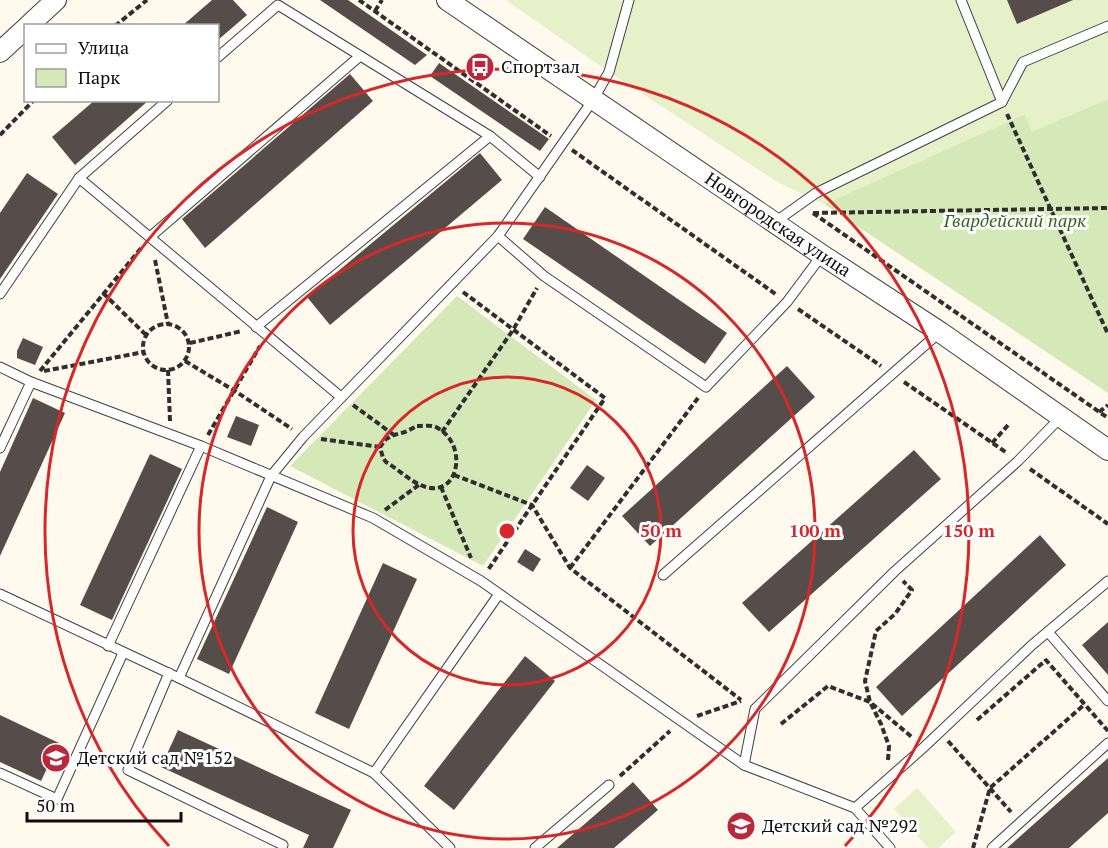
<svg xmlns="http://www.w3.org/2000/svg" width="1108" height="848" font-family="'PT Serif',serif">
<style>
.green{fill:#d5e8b8}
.pitch{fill:#e6f0c9}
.building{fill:#564d4a}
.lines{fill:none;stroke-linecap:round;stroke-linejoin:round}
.service-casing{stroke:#404040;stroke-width:11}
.minor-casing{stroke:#404040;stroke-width:22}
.path{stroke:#2f2f2f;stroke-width:4;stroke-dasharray:6 3;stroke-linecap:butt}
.service{stroke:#fff;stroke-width:9}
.minor{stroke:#fff;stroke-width:20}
.ring{fill:none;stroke:#d62828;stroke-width:3}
.labels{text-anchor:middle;stroke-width:6;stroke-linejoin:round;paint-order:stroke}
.poi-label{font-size:18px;fill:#0d0d0d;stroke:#fff;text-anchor:start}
.park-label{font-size:18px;font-style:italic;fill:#33641e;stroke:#fff}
.street-label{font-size:18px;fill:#0d0d0d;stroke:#fff}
.centre{fill:#d62828;stroke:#fff;stroke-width:3}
.ring-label{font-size:18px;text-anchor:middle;font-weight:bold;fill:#d62828;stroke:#fff;stroke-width:6;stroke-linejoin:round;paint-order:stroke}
</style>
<rect width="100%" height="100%" fill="#fffaed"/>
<g class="green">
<path d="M1108,99V393L824,204L1025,114L1032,131Z"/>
<path d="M457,296L596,400L483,566L290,466Z"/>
</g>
<g class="pitch">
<path d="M506,0H1108V99L1032,132L1025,114L824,204L779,183L609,72Z"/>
<path d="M917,788L956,832L938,848H928L894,809Z"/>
</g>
<g class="building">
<path d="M212,0H233L247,15L218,40V26H182Z"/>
<path d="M320,0H348L427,55L415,65Z"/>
<path d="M1007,0H1073L1017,24Z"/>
<path d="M439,63L549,139L540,151L430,76Z"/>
<path d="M350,74L373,101L205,248L182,219Z"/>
<path d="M95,100H149L75,165L52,137Z"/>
<path d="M480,153L502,180L330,325L307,297Z"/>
<path d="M27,173L58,194L0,279V213Z"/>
<path d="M545,207L727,333L705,364L523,239Z"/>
<path d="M23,338L43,347L35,365L17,358V351Z"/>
<path d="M787,366L815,397L650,546L622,516Z"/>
<path d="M33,398L65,413L0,556V472Z"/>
<path d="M236,416L259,425L251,446L227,437Z"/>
<path d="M914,450L941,479L769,632L742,603Z"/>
<path d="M150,454L182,469L112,620L80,605Z"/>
<path d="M587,465L605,478L588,501L570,488Z"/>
<path d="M267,507L298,522L229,674L197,659Z"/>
<path d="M1040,535L1066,565L902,716L876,687Z"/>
<path d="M525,549L541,559L533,572L517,562Z"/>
<path d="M383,563L417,579L349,729L315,713Z"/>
<path d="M1108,622V675L1082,645Z"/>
<path d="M525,656L555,681L454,810L424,786Z"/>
<path d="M0,715L59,743L41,781L0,762Z"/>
<path d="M178,730L351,810L333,848H303L309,835L161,767Z"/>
<path d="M1108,758V813L1069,848H1007Z"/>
<path d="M633,782L658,810L614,848H557Z"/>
</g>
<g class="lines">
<g class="service-casing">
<g id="service">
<path d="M961,0L1002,102"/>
<path d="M218,57L278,5L490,136L540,177"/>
<path d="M79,178L341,397"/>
<path d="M775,222L816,193L1002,102L1023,62L1108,26"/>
<path d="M498,236L544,276L706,387L787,302L822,255"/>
<path d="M150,237L360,56"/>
<path d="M0,294L79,178L168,100"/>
<path d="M256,327L490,136"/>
<path d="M0,367L31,382L201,446L373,518L481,581L744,765L855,808L890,848"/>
<path d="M0,448L31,382"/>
<path d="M663,575L940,332"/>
<path d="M0,594L179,678L374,773L450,848"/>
<path d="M1048,632L1108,701"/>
<path d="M108,646L201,446"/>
<path d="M169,673L128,770L283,845"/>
<path d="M179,678L271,476L303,437L498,236L593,100L609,72L629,0"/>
<path d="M744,765L755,709L895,571L1018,461L1060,418"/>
<path d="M0,773L57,799L123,653"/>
<path d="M374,773L499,594"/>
<path d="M855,808L923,748L1032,645L1108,581"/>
<path d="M535,848L609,785"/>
<path d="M992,848L1108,743"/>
</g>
</g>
<g class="minor-casing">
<g id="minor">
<path id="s1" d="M447,0L822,255L940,332L1108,450"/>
<path d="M28,26L56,0"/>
<path d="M0,52L26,28"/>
</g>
</g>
<g class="path">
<path d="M359,0L551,136"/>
<path d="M375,11L382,0"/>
<path d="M115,26L147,0"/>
<path d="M1007,114L1108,334"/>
<path d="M0,135L34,100"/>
<path d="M572,150L777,295"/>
<path d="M813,213L1108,418"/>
<path d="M813,213L1108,208"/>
<path d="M155,260L168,324"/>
<path d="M463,292L605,398L488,570"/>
<path d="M103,293L146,335"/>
<path d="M798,309L881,366"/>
<circle cx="166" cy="347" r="23"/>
<path d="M190,343L242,331"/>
<path d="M185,361L235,391L292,429"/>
<path d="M168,370L170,421"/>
<path d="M40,371L142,247"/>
<path d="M44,371L144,352"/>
<path d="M904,382L1007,453"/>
<path d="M353,405L394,435"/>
<path d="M1099,412L1108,405"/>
<path d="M417,426C423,426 431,425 436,427C469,444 459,497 426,487C412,483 399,470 386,462L383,458L380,447L386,439L394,435L405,432Z"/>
<path d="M442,432L513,330L537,288"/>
<path d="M208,435L260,346"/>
<path d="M321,439L380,447"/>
<path d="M992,443L1009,424"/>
<path d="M1030,469L1108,524"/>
<path d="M454,475L532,505L570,568L741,700"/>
<path d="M441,487L471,558"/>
<path d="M385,510L420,484"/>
<path d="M570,568L698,398"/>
<path d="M1045,659L1108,731"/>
<path d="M697,716L741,701"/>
<path d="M977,720L1046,660"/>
<path d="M781,724L828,686L870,702L913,738"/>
<path d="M948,741L1011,812"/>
<path d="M888,760L889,746L881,724L870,702L865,681L876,631L895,614L912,590L903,581"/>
<path d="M620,776L670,731"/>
<path d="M973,848L990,788L1085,704"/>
</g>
<use href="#service" class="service"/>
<use href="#minor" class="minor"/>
</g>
<g class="ring">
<circle cx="507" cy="531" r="154"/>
<circle cx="507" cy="531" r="308"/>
<path d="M169 846A462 462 0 1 1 845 846"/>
</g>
<defs>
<g id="bus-disc" transform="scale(1.5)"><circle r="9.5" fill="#bb273b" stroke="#fff"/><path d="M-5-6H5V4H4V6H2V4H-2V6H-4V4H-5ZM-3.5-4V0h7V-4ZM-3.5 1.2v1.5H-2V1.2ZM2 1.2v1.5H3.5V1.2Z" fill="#fff"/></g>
<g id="school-disc" transform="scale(1.5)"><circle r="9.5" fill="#bb273b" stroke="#fff"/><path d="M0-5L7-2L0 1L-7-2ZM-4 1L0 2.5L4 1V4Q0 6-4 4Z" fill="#fff"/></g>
</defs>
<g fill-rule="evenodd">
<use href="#bus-disc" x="480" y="67"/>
<use href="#school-disc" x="56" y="758"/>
<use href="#school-disc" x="741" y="826"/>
</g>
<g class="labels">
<g class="poi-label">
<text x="501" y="73">Спортзал</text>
<text x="77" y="764">Детский сад №152</text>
<text x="762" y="832">Детский сад №292</text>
</g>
<g class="park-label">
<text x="1015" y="227">Гвардейский парк</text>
</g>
<g class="street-label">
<text dy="6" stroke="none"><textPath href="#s1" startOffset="400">Новгородская улица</textPath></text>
</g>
</g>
<circle cx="507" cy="531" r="9" class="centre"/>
<g class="ring-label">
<text x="661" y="537">50 m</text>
<text x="815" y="537">100 m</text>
<text x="969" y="537">150 m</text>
</g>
<rect x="24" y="24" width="195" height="78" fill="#ffffff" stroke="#9e9e9e" stroke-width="1.5"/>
<rect x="36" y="44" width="30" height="9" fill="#ffffff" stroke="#9e9e9e" stroke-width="1.5"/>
<text x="78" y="54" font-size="18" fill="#0d0d0d">Улица</text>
<rect x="36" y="69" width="30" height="18" fill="#d5e8b8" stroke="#9e9e9e" stroke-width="1.5"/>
<text x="78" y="84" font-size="18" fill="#0d0d0d">Парк</text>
<path d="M27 812v9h154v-9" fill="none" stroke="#0d0d0d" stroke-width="3"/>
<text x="36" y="812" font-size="18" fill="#0d0d0d" stroke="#ffffff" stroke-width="4.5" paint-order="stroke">50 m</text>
</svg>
